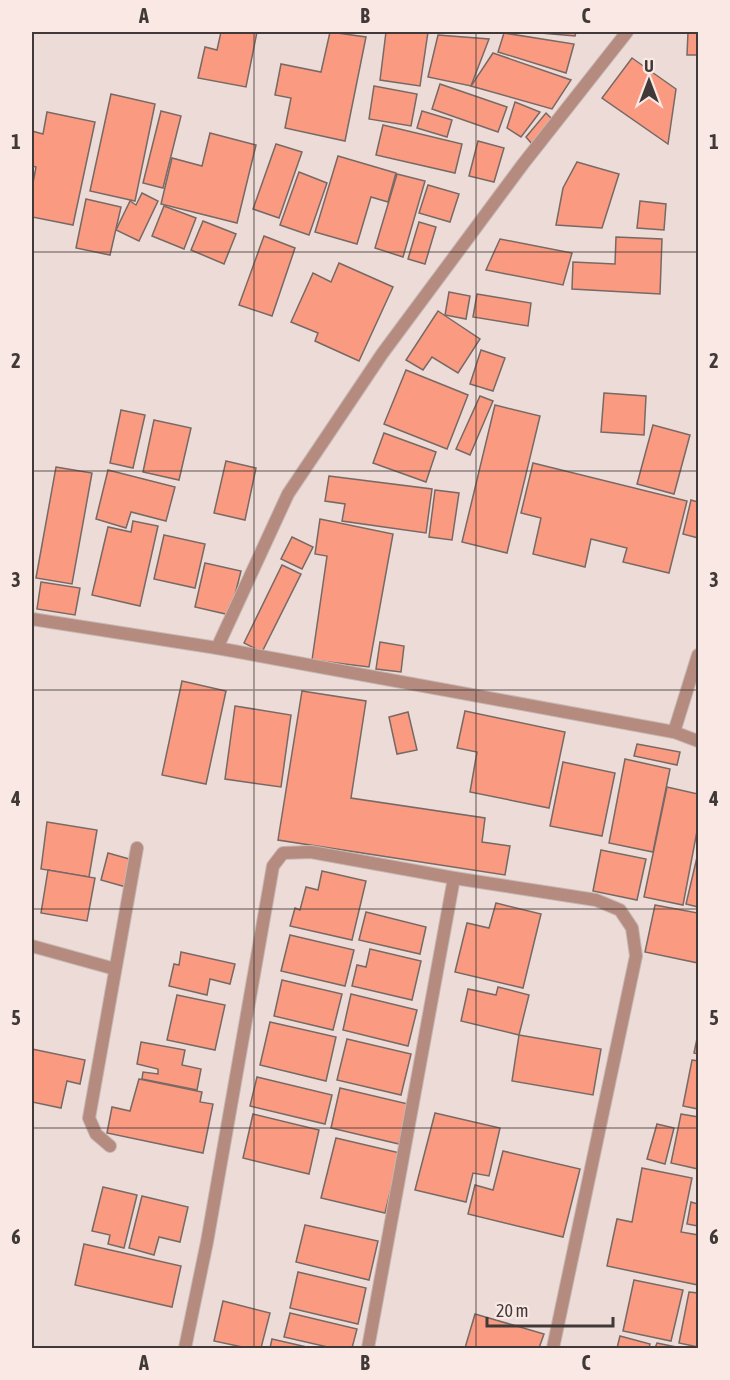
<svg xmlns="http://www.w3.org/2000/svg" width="730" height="1380" font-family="'Asap Condensed',sans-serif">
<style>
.building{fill:#fa9a81;stroke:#786965;stroke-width:1.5}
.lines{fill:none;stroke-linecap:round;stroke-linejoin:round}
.lane-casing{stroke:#c6b7b3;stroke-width:14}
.street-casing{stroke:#c6b7b3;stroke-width:14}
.lane{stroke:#b58a7f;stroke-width:12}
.street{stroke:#b58a7f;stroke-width:12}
.grid{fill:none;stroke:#403937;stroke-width:1.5;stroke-opacity:0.55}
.neatline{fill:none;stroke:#403937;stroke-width:2}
.grid-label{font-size:20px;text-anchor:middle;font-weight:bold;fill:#403937}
</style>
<rect width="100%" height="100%" fill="#ecdbd6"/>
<g class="building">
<path d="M221,32H257L246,87L198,78L205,47L217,50Z"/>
<path d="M330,32L366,37L345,141L285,128L291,98L275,95L281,64L321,72Z"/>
<path d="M386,32H428L420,86L380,80Z"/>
<path d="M529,32H576L575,36Z"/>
<path d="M688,32H698V55H687Z"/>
<path d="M504,33L574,44L566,73L498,52Z"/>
<path d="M438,35L489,39L471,86L428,77Z"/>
<path d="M493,53L571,80L552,109L471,86Z"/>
<path d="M632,58L676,89L668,144L602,98Z"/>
<path d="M440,84L507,107L498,132L432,109Z"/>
<path d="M374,86L417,94L411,126L369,119Z"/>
<path d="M111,94L155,104L135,201L90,191Z"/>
<path d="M515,102L540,112L521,137L507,128Z"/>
<path d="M161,111L181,116L163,188L143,183Z"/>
<path d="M422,111L452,120L447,137L417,128Z"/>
<path d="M47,112L95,122L73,225L32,217V188L36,167L32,166V131L43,134Z"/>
<path d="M546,113L552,119L532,144L526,137Z"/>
<path d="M383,125L462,144L455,173L376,155Z"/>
<path d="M210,133L256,145L237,223L161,204L172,158L202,166Z"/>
<path d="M478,141L504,148L494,182L469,176Z"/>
<path d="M276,144L302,152L279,218L253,209Z"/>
<path d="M338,156L396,173L388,202L371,197L357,244L315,232Z"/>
<path d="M577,162L619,174L602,228L556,225L563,188Z"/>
<path d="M299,172L327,183L309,235L280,225Z"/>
<path d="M397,174L425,181L403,257L375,248Z"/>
<path d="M428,185L459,194L450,222L419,213Z"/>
<path d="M142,193L158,201L139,241L116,230L130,201L136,205Z"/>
<path d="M86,199L121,207L110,255L76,248Z"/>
<path d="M640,201L666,204L664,230L637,228Z"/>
<path d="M164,206L196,218L184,249L152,236Z"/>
<path d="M203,221L236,234L224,264L191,250Z"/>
<path d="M419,222L436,227L425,264L408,259Z"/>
<path d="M264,236L295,248L272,316L239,305Z"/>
<path d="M616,237L662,239L660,294L572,289L573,262L615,264Z"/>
<path d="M500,239L572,253L563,285L486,270Z"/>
<path d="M339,263L393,287L359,361L315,341L318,333L291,322L313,273L331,282Z"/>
<path d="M449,292L470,296L466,319L445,315Z"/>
<path d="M477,294L531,303L528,326L473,317Z"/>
<path d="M438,311L480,339L458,373L432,357L423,370L406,360Z"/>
<path d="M481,350L505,358L493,391L470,384Z"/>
<path d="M406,370L468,395L447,449L384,424Z"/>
<path d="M604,393L646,396L644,435L601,432Z"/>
<path d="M480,396L493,401L470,455L456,449Z"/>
<path d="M495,405L540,416L507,553L462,542Z"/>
<path d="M121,410L145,415L133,468L110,463Z"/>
<path d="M154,420L191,428L179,480L143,472Z"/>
<path d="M653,425L690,435L674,494L637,484Z"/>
<path d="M384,433L436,452L426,482L373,463Z"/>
<path d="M226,461L256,468L245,520L214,513Z"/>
<path d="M533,463L687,501L669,573L623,562L627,548L591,539L585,567L533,554L541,518L521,513Z"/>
<path d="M56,467L92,473L72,584L36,578Z"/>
<path d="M108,470L175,487L166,521L131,512L126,528L96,519Z"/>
<path d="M329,476L432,489L426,533L342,521L345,504L325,501Z"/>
<path d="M435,490L459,493L452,540L429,537Z"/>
<path d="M691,500L698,502V538L683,534Z"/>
<path d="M320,519L393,534L369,667L312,660L327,556L315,554Z"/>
<path d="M133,521L158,526L140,606L92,595L108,527L131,532Z"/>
<path d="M164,535L205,544L195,588L154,579Z"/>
<path d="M292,537L313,547L302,569L281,559Z"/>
<path d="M205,563L241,571L230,615L195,607Z"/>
<path d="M282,565L301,574L262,652L244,643Z"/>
<path d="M41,582L80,588L75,615L37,609Z"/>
<path d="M380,642L404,646L401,672L376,669Z"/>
<path d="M182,681L226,691L206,784L162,775Z"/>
<path d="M302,691L366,701L351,798L485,818L482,842L510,846L505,875L278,840Z"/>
<path d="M235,706L291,715L281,787L225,779Z"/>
<path d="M465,711L565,732L549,808L470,792L477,752L457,748Z"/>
<path d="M408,712L417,750L397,754L389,717Z"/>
<path d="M637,744L680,752L677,765L634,756Z"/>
<path d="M625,759L670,769L653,852L609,843Z"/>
<path d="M563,762L615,773L602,836L550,826Z"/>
<path d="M667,787L698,794V826L683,905L644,897Z"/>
<path d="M47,822L97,830L89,877L41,869Z"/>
<path d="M601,850L646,859L637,900L593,891Z"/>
<path d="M108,853L133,860L126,887L101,880Z"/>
<path d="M698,853V907L686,904Z"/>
<path d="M48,870L95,878L87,921L41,913Z"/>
<path d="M322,871L366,881L352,940L290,926L295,908L300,910L306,887L318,890Z"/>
<path d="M496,903L541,914L523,988L455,972L467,923L489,928Z"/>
<path d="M655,905L698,913V963L645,952Z"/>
<path d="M366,912L426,927L420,954L359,940Z"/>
<path d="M290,935L354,950L345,986L281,971Z"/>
<path d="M370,949L421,961L412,1000L352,986L357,965L366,967Z"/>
<path d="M181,952L235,964L230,984L210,979L207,995L169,986L174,964L179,965Z"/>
<path d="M282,980L342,994L333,1030L274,1016Z"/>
<path d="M498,987L529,995L519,1035L461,1021L468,989L496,995Z"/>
<path d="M351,994L417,1010L408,1046L343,1030Z"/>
<path d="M177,995L225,1005L215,1050L167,1040Z"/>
<path d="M270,1022L336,1037L326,1081L260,1065Z"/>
<path d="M698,1034V1054L694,1053Z"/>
<path d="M519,1035L601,1049L593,1095L512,1081Z"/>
<path d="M347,1039L411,1054L401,1095L337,1080Z"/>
<path d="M141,1042L185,1050L182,1065L201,1069L197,1090L142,1079L143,1072L158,1074V1069L137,1064Z"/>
<path d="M32,1049L85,1060L80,1084L67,1081L61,1108L32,1102Z"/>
<path d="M692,1060L698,1061V1109L683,1106Z"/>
<path d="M257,1077L332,1095L325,1124L250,1106Z"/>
<path d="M139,1079L202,1092L200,1102L213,1104L203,1153L107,1133L112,1107L130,1111Z"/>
<path d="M340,1088L408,1104L399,1144L331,1128Z"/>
<path d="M435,1113L500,1128L489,1176L473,1173L466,1202L415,1190Z"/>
<path d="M253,1114L319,1130L309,1174L243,1158Z"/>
<path d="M681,1114L698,1117V1169L671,1163Z"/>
<path d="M657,1124L674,1128L665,1164L647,1159Z"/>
<path d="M336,1138L400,1153L385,1213L321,1198Z"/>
<path d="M503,1151L580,1169L563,1237L468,1214L475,1185L493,1190Z"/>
<path d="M642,1168L692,1178L681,1232L698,1235V1285L607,1266L617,1219L632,1222Z"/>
<path d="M103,1187L137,1195L124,1248L108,1244L110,1235L92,1231Z"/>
<path d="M142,1196L188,1207L180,1242L159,1237L154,1255L129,1248Z"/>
<path d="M691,1202L698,1204V1226L687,1224Z"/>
<path d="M305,1225L378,1241L369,1280L296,1262Z"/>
<path d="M84,1244L181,1266L172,1307L75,1285Z"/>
<path d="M298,1272L366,1288L358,1324L290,1308Z"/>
<path d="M634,1280L683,1290L671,1341L623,1331Z"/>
<path d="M689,1292L698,1293V1347L679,1343Z"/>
<path d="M223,1301L270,1313L261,1348H247L214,1341Z"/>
<path d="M290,1313L357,1329L352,1348H332L284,1337Z"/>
<path d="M475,1314L544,1334L539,1348H465Z"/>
<path d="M620,1336L650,1344L649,1348H617Z"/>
<path d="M272,1339L311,1348H270Z"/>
<path d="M657,1343L681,1348H655Z"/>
</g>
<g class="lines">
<g class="lane-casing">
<g id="lane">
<path d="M32,946L115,969"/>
<path d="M110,1146L96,1134L89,1118L137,848"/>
</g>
</g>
<g class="street-casing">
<g id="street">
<path d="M32,619L217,648L674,732L698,741"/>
<path d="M217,648L288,494L382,354L523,164L627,32"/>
<path d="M674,732L698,655"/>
<path d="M185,1348L207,1242L273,866L283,853L311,852L454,878L596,900L620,910L632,928L636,956L553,1348"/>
<path d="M368,1348L454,878"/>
</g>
</g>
<use href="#lane" class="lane"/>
<use href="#street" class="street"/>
</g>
<path class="grid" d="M254,32V1348M476,32V1348M32,252H698M32,471H698M32,690H698M32,909H698M32,1128H698"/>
<rect width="730" height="1380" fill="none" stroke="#f9e8e3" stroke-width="66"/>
<g transform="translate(649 81)" stroke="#f9e8e3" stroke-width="4.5" paint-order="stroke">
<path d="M0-4.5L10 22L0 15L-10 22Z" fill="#403937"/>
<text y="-9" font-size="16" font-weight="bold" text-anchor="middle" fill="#403937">U</text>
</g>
<path d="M487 1317v9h126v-9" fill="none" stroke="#403937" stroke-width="3"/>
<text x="496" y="1317" font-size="18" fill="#403937" stroke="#f9e8e3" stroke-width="4.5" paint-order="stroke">20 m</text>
<rect x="33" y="33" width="664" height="1314" class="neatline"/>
<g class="grid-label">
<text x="144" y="23">A</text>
<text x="365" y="23">B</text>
<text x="586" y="23">C</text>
<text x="16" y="149">1</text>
<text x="714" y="149">1</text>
<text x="16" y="368">2</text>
<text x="714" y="368">2</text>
<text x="16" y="587">3</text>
<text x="714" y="587">3</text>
<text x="16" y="806">4</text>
<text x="714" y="806">4</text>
<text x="16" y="1025">5</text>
<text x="714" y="1025">5</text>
<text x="16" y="1244">6</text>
<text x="714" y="1244">6</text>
<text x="144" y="1370">A</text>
<text x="365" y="1370">B</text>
<text x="586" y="1370">C</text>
</g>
</svg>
